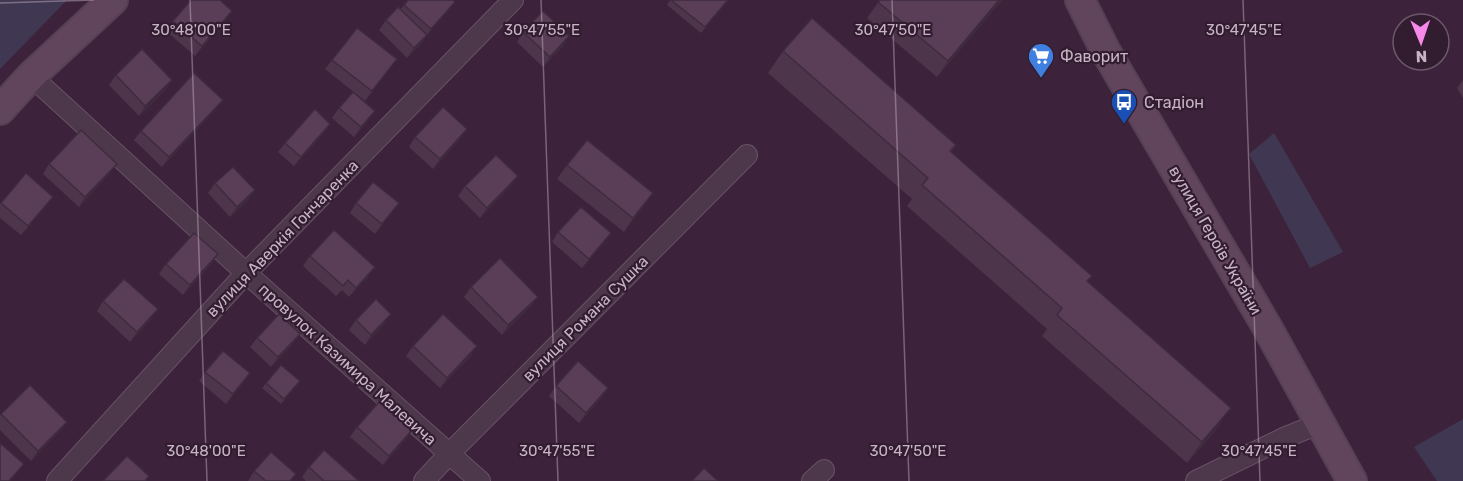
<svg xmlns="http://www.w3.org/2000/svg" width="1463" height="481" font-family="Rubik,sans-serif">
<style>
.green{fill:#403752}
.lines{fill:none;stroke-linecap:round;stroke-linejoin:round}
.street-casing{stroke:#685266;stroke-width:22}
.secondary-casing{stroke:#564054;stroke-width:32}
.street{stroke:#4d374b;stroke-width:20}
.secondary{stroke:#60455c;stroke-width:28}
.wall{fill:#4d354c}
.shaded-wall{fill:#3f2b3e}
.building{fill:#5a3e58;stroke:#3f2b3e;stroke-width:1.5}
.ticks{fill:none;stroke:#c8b3c6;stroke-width:1.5;stroke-opacity:0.45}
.labels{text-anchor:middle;stroke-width:4.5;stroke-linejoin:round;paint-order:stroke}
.poi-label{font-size:16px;fill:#c8b3c6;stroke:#321c30;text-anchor:start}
.street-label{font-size:16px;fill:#c8b3c6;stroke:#321c30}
.ticks-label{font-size:15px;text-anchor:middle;fill:#c8b3c6;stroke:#321c30;stroke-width:4.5;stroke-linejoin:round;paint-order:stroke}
</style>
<rect width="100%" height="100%" fill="#3c233b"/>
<g class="green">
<path d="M0,0H67L0,69Z"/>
<path d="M1274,133L1343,252L1310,268L1249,154Z"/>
<path d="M1463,419V481H1437L1414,447Z"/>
</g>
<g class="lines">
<g class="street-casing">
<g id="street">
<path d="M31,76L246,273L480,481"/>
<path d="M57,481L246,273L513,0"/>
<path d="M424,481L449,454L747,155"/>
<path d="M812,481L824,470"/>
<path d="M1196,481L1286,437L1321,423"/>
</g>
</g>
<g class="secondary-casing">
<g id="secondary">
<path d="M1080,0L1105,50L1267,327L1352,481"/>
<path d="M0,110L31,76L113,0"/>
</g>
</g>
<use href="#street" class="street"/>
<use href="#secondary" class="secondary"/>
</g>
<g class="wall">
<path d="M670,0H728L701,33L667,5Z"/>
<path d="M880,0H1002L937,77L867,18Z"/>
<path d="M404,5L448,11L427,35L420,45L407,58L379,30L386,20L400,10Z"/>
<path d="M173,21H225L195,56L166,31Z"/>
<path d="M523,32L563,46L543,67L517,42Z"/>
<path d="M783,51L956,145L951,152L1087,282L1216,430L1187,463L1042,336L1047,329L907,206L912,199L768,73Z"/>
<path d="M332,60L390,68L365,101L325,69Z"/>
<path d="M116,75L172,80L165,90L139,116L109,85Z"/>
<path d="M1463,80V98L1457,88Z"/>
<path d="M223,100L216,109L162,167L134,140L141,131Z"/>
<path d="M339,108L368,121L354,137L332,118Z"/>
<path d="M324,133L294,166L278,152L285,143Z"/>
<path d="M415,137L460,139L433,169L409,147Z"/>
<path d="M49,164L110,173L79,207L43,174Z"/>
<path d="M567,165L653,193L624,232L557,179Z"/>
<path d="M26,173L53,197L46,206L21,235L0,218V204Z"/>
<path d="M215,183L248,200L230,217L208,193Z"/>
<path d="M465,186H511L480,218L458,196Z"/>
<path d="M356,203H399L375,234L350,213Z"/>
<path d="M558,232L604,243L582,268L552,242Z"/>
<path d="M218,254L211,264L183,295L159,274L166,264Z"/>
<path d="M310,256L368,277L349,297L342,290L336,296L303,266Z"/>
<path d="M471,287L538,297L531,306L502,335L464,297Z"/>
<path d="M103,301L151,319L130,342L97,311Z"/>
<path d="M356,320L384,324L365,345L349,330Z"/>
<path d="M257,338L293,344L271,367L250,347Z"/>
<path d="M413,346L471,356L440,388L406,356Z"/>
<path d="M205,372L250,373L226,404L199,381Z"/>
<path d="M300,381L281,404L262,388L266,383Z"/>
<path d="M30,385L60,431L31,461L0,430V415Z"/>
<path d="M556,386L602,397L579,423L549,396Z"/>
<path d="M357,427L412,430L405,440L383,465L350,437Z"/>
<path d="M309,467L359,481H306L302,477Z"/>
<path d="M254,471L291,481H248Z"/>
</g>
<g class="shaded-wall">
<path d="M999,0H1002L937,77L948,61Z"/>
<path d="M455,2L448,11L426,36L427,35L420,45L407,58L414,48L424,38L431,29Z"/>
<path d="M232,11L225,21L195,56L202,46Z"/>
<path d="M569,36L563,46L543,67L550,57Z"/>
<path d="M172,80L165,90L139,116L145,106Z"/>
<path d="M223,100L216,109L162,167L169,157Z"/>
<path d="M375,111L368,121L354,137L361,127Z"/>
<path d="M330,124L324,133L294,166L301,157Z"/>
<path d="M467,129L460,139L433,169L440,159Z"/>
<path d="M117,164L110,173L79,207L85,197Z"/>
<path d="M518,176L511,186L480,218L487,208Z"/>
<path d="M255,190L248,200L230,217L237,207Z"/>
<path d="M653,193L644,206L624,232L633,218Z"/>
<path d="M399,203L392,213L375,234L382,224Z"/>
<path d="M611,233L604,243L582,268L589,259Z"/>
<path d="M218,254L211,264L183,295L190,285Z"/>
<path d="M375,267L368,277L349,297L356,288Z"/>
<path d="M538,297L531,306L502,335L508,325Z"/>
<path d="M158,309L151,319L130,342L137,332Z"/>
<path d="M391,314L384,324L365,345L371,335Z"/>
<path d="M300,334L293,344L271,367L278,357Z"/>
<path d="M477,346L471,356L440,388L447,378Z"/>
<path d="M250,373L243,383L226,404L233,394Z"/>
<path d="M608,388L602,397L579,423L586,413Z"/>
<path d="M1231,408L1216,430L1187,463L1202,442Z"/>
<path d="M67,422L60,431L31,461L38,451Z"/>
<path d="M412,430L405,440L383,465L389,456Z"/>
<path d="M24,464L11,481H9Z"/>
</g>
<g class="building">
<path d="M191,0H220L232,11L202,46L173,21Z"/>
<path d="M408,0H453L455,2L431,29L404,5Z"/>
<path d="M671,0H728L705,27Z"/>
<path d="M880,0H999L948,61L878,2Z"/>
<path d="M398,7L427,35L414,48L386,20Z"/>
<path d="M543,11L569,36L550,57L523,32Z"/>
<path d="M812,18L956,145L950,151L1092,276L1087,281L1231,408L1202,442L1057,315L1062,308L922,185L928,178L783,51Z"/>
<path d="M357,28L397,59L372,91L332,60Z"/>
<path d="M142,49L172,80L145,106L116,75Z"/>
<path d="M194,73L223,100L169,157L141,131Z"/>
<path d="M353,92L375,111L361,127L339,108Z"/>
<path d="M443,107L467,129L440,159L415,137Z"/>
<path d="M315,109L330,124L301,157L285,143Z"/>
<path d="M81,130L117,164L85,197L49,164Z"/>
<path d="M587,140L653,193L633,218L567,165Z"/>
<path d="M496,155L518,176L487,208L465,186Z"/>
<path d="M233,167L255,190L237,207L215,183Z"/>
<path d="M26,173L53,197L28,226L1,203Z"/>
<path d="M373,182L399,203L382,224L356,203Z"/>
<path d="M581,207L611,233L589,259L558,232Z"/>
<path d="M334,230L375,267L356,288L348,280L343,286L310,256Z"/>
<path d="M194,233L218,254L190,285L166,264Z"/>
<path d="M500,258L538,297L508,325L471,287Z"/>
<path d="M124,279L158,309L137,332L103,301Z"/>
<path d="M376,299L391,314L371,335L356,320Z"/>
<path d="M279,314L300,334L278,357L257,338Z"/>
<path d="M443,314L477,346L447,378L413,346Z"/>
<path d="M223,351L250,373L233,394L205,372Z"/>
<path d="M578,361L608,388L586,413L556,386Z"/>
<path d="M281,365L300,381L284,399L266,383Z"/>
<path d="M30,385L67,422L38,451L1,414Z"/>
<path d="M379,402L412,430L389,456L357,427Z"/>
<path d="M0,443L24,464L9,481H0Z"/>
<path d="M324,450L359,481H322L323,480L309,467Z"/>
<path d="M271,452L296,474L290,481H266L254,471Z"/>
<path d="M127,456L149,476L145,481H103Z"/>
<path d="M704,468L718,481H692Z"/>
</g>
<path class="ticks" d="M190,0L207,481M541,0L558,481M892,0L909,481M1243,0L1260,481M0,3L94,0"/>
<defs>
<g id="supermarket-pin" transform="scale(1.35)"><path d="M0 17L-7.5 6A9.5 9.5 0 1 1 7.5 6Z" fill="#3f7fe0" stroke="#321c30"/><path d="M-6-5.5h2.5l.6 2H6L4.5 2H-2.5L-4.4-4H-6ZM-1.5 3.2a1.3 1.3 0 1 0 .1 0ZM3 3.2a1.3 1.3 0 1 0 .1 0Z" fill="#fff"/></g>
<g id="bus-pin" transform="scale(1.35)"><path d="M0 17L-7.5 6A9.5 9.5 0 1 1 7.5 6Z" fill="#1a4fb4" stroke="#321c30"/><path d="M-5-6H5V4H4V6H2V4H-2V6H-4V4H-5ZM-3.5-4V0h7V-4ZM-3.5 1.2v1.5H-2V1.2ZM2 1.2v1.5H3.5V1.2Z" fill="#fff"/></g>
</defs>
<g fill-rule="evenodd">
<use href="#supermarket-pin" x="1041" y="56"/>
<use href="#bus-pin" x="1124" y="102"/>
</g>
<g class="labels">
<g class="poi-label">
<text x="1060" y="62">Фаворит</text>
<text x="1144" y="108">Стадіон</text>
</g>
<g class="street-label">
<text transform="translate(282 238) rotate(-46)" y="6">вулиця Аверкія Гончаренка</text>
<text transform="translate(1216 240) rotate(60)" y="6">вулиця Героїв України</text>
<text transform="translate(585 318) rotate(-45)" y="6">вулиця Романа Сушка</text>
<text transform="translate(348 364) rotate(42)" y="6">провулок Казимира Малевича</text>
</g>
</g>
<g class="ticks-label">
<text x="191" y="35">30°48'00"E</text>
<text x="542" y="35">30°47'55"E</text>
<text x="893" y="35">30°47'50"E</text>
<text x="1244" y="35">30°47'45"E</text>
<text x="206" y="456">30°48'00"E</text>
<text x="557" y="456">30°47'55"E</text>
<text x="908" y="456">30°47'50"E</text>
<text x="1259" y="456">30°47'45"E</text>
</g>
<g transform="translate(1421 42) rotate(178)"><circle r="28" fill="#321c30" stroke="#6e586c" stroke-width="1.5"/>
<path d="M0-4.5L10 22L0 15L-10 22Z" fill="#f789eb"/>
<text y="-9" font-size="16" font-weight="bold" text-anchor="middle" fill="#c8b3c6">N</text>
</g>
</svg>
